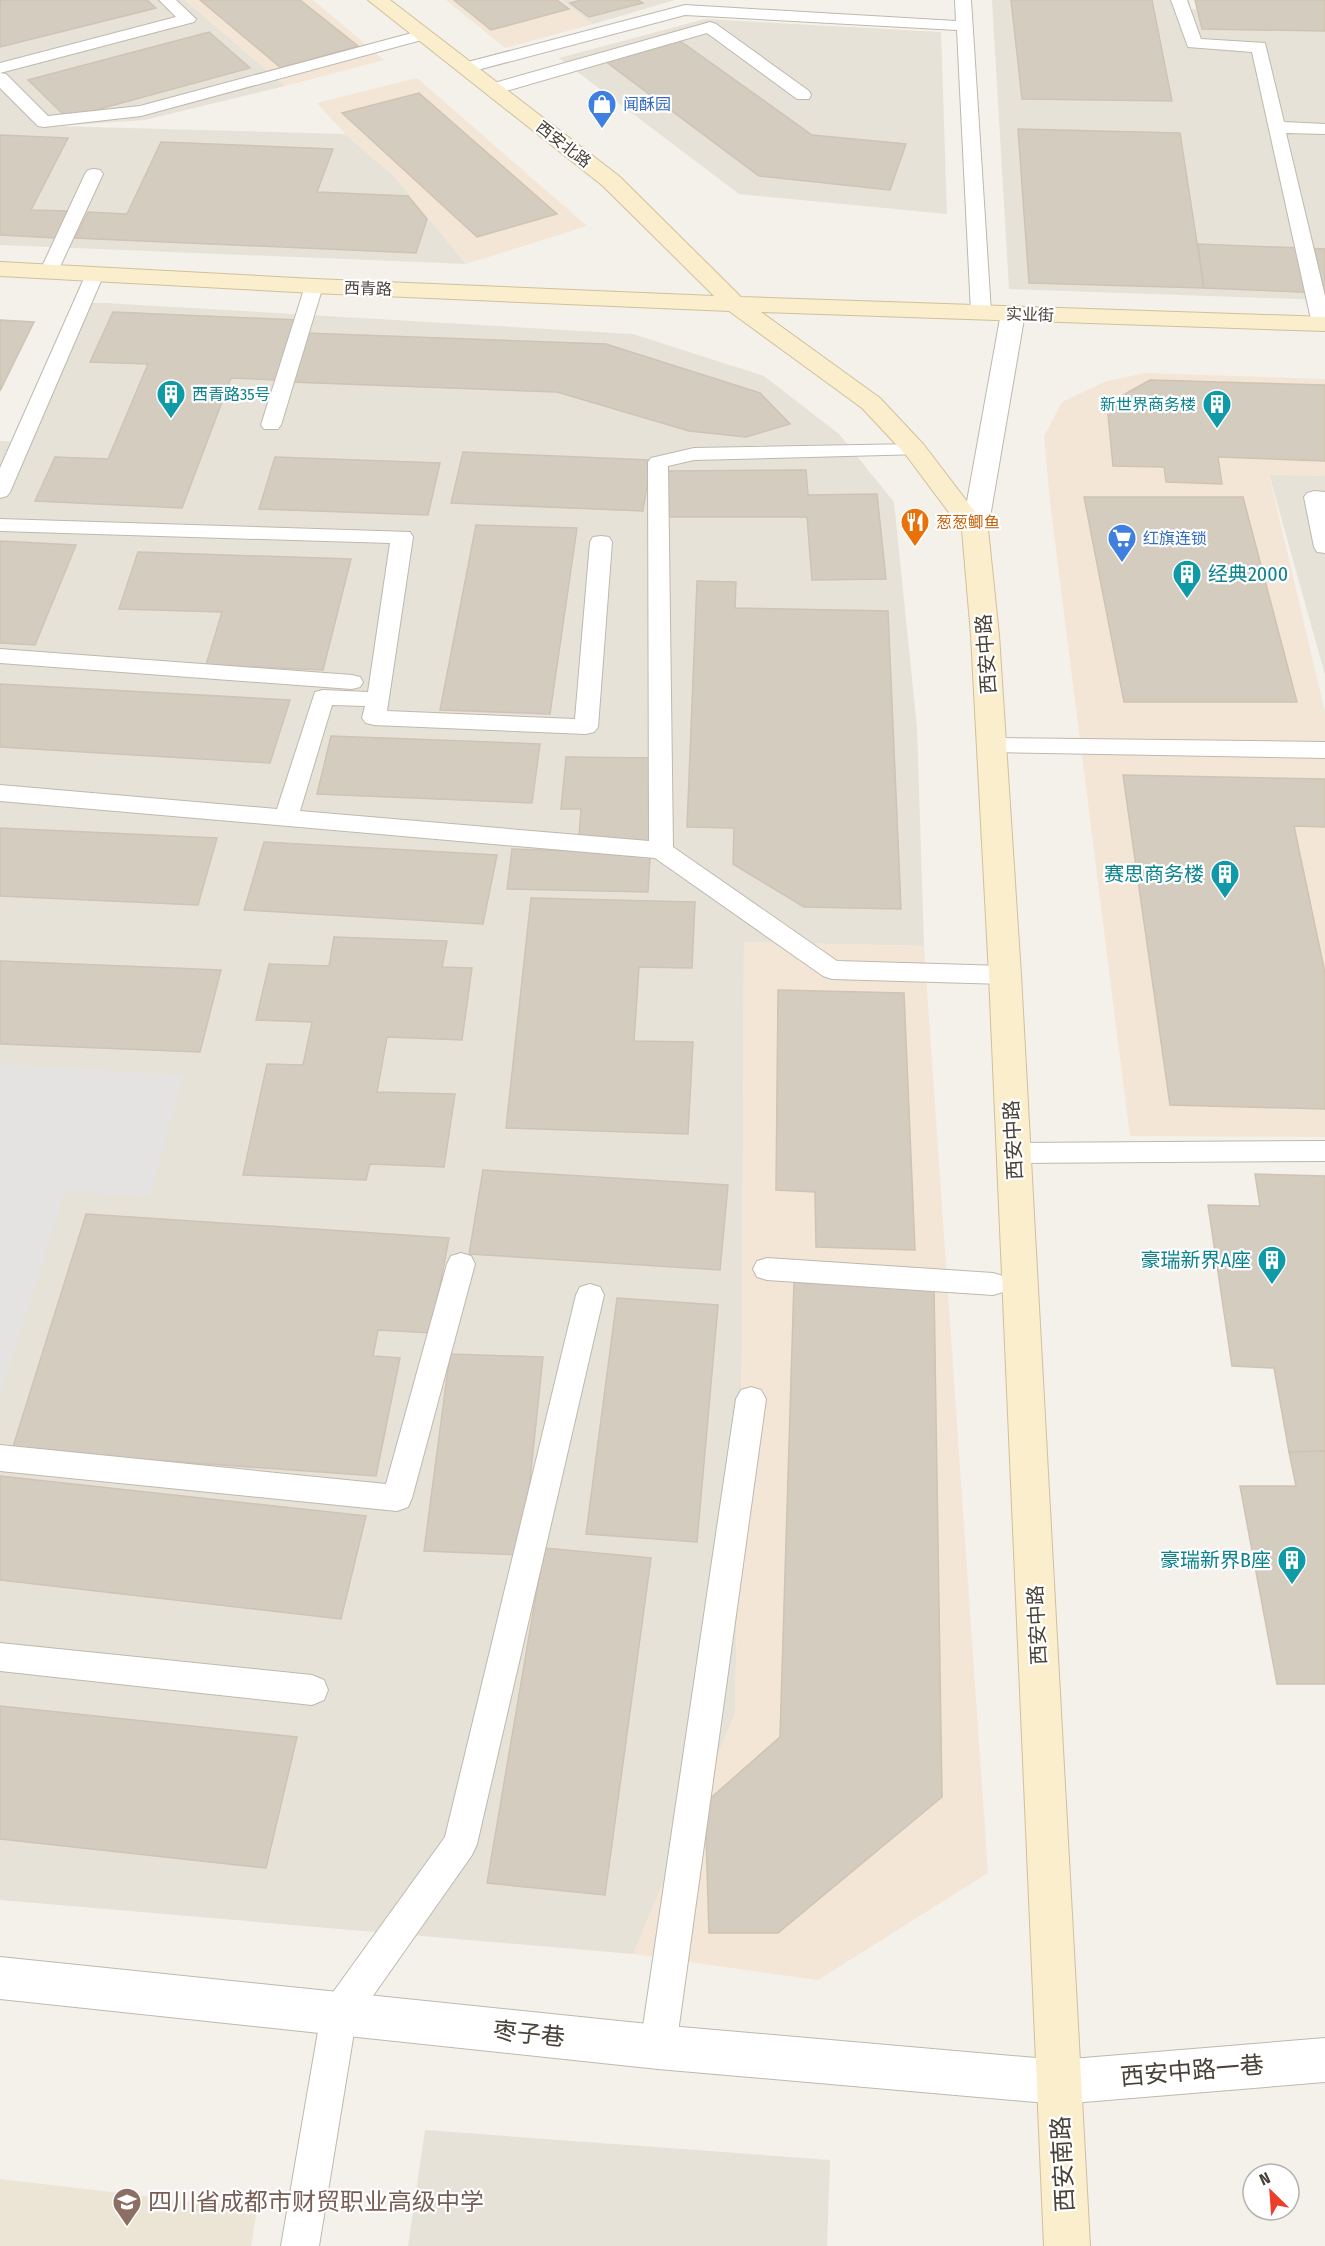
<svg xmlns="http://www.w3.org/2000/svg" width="1325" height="2246" font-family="'Fira Sans Condensed','Noto Sans SC',sans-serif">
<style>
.residential{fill:#e7e2d8}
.commercial{fill:#f4e6d6}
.education{fill:#ece4d4}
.parking{fill:#e5e3e1}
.building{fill:#d5ccc0;stroke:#cfc3b3;stroke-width:1.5}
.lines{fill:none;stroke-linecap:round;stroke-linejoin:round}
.lane-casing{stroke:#bfb8ad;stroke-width:2}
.street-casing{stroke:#bfb8ad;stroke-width:2}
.secondary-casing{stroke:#d0c19c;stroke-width:2}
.lane{fill:#fff;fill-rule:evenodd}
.street{fill:#fff;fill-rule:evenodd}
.secondary{fill:#fbeecc;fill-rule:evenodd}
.labels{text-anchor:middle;stroke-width:4.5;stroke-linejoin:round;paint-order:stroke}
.far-shop-label{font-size:16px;fill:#366cbe;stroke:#fff;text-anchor:start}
.far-street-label{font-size:16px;fill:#474138;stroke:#fff}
.far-culture-label{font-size:16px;fill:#0d838f;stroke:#fff;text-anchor:start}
.far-food-label{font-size:16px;fill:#c56008;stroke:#fff;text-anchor:start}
.culture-label{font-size:20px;fill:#0d838f;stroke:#fff;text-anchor:end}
.street-label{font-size:20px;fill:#474138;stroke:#fff}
.near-street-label{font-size:24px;fill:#474138;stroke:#fff}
.near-education-label{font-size:24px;fill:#785e54;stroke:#fff;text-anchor:start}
</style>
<rect width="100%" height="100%" fill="#f4f0ea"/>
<g class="residential">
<path d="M0,0H185L285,86L145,120L53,126L345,134L394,176L466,264L0,245Z"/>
<path d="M561,0H675L593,24Z"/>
<path d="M992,0H1189L1191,9L1325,13V300L1009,289Z"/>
<path d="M705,19L941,32L947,214L739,194L559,58Z"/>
<path d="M82,303H106L633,334L764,376L839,434L894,502L917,728L924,946L744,942L742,1345L735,1714L633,1954L0,1900V441L22,442Z"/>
<path d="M1269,474L1325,476V675Z"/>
<path d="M425,2130L830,2160L827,2246H408Z"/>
</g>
<g class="commercial">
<path d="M185,0H313L384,60L285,86Z"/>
<path d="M446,0H561L593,24L505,48Z"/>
<path d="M417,78L587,226L466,264L394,176L345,134L317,103Z"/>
<path d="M1145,373L1325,379V476L1269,475L1325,712V1137L1130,1136L1050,502L1044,436L1062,402L1104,382Z"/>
<path d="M744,942L924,946L988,1873L818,1980L633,1954L735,1714L742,1345Z"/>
</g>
<path class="education" d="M0,2179L257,2209L251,2246H0Z"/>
<path class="parking" d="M0,1064L184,1075L149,1196L65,1192L0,1396Z"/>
<g class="building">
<path d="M0,0H147L156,8L0,47Z"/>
<path d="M200,0H300L358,46L281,68Z"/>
<path d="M454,0H557L569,9L491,30Z"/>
<path d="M581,0H638L643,3L589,17L570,3Z"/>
<path d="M1011,0H1152L1172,101L1022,99Z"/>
<path d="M1195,0H1325V31L1202,29Z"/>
<path d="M209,32L250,68L67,118L28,80Z"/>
<path d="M679,40L812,135L906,144L890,190L759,176L605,61Z"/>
<path d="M419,93L557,214L477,237L342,113Z"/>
<path d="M1018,129L1180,133L1204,288L1029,283Z"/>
<path d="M0,135L68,138L31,210L69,211L56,238L0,235Z"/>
<path d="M161,142L333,149L317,192L408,196L427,219L416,253L75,238L88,212L127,214Z"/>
<path d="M1198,244L1325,249V293L1204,288Z"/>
<path d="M113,312L298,320L276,380L231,378L182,508L35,501L55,457L108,459L148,364L90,362Z"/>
<path d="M0,320L34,322L0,391Z"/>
<path d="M305,333L606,344L760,393L790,424L746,437L689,431L557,392L290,382Z"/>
<path d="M1150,380L1325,385V461L1218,457L1222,484L1166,482L1164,467L1113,466L1107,404Z"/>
<path d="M463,452L651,460L643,511L451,503Z"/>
<path d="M275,457L440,463L428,515L259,509Z"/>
<path d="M806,470L808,495L877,494L886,579L812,580L807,517H663V471Z"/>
<path d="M1084,497H1243L1297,702H1124Z"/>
<path d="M476,525L577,528L550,714L440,710Z"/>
<path d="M0,541L76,545L35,645L0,643Z"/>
<path d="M138,552L351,559L323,670L206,665L222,612L119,609Z"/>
<path d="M697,581L736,582L735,608L888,611L901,909L804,907L733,864L734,828L687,827Z"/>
<path d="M0,684L290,700L270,763L0,747Z"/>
<path d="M331,736L540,744L532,803L317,794Z"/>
<path d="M566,757L656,758L648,892L507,889L512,849L578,851L581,809H561Z"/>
<path d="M1123,775L1325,779V827L1294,826L1325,973V1109L1170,1105Z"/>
<path d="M0,828L217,838L198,905L0,896Z"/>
<path d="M264,842L497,855L483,924L244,910Z"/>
<path d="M531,898L695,902L692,968L639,967L634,1041L693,1042L688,1134L506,1128Z"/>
<path d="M334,937L447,941L442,967L472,968L462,1040L387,1037L377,1092L455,1094L444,1167L370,1164L366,1180L243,1175L267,1064L303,1065L312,1022L256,1020L269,964L329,966Z"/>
<path d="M0,961L221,970L200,1052L0,1044Z"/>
<path d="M778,990L904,993L915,1250L816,1247L815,1192L776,1190Z"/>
<path d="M483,1170L728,1185L720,1270L469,1254Z"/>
<path d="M1255,1174L1325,1176V1451L1289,1452L1274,1368L1232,1366L1208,1205L1260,1206Z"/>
<path d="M86,1214L449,1238L431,1333L378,1330L373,1356L400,1358L376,1476L12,1450Z"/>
<path d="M794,1282L934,1288L942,1797L778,1933H709L705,1803L780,1737Z"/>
<path d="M617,1298L718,1305L697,1542L586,1534Z"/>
<path d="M450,1354L543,1357L522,1555L424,1551Z"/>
<path d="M1325,1451V1684H1277L1240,1486H1296L1289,1452Z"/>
<path d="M0,1476L366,1516L341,1619L0,1580Z"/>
<path d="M544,1548L651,1558L605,1895L487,1883Z"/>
<path d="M0,1706L297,1737L266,1868L0,1839Z"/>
</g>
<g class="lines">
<g class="lane-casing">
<g id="lane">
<path d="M159,0H176L196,19L194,22L0,73L6,74L48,116L140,106L423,30L431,35L429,38L141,116L44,127L38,126L0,88V63L176,17Z"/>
<path d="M955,0H971L991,312L988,316H974L971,312L957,30L685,15L466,73L458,68L460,64L685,5L956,21Z"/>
<path d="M1171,0H1187L1201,39L1265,43L1284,122L1325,124V134L1286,133L1325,296V329L1315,328L1312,324L1252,52L1188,47Z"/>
<path d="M710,22L716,24L809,91L811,95L809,99H797L707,33L499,93H487L485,89L487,85Z"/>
<path d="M94,169L100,170L103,174L58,271L56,275H42L40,271L85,174L88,170Z"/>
<path d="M95,268L102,270L104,274L10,492L7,496L0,498V468L86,274L88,270Z"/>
<path d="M314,280L321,282L323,286L281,425L278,429H264L261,425L305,286L307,282Z"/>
<path d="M915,444L922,446L925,450L922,454L694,460L668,466L673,847L837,961L1005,966L1014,969L1018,975L1014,981L1005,984L832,979L823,976L655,858L0,801V785L277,809L315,692L323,690L368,692L390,543L0,531V519L410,532L413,537L387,711L575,719L590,542L593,537L601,536L609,537L612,542L598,727L594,732L586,734L374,725L366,723L362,718L365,706L332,705L300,811L649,841L648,462L651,458L694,448Z"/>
<path d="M1314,491L1325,492V553L1317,552L1314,547L1304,497L1307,493Z"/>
<path d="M0,649L352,675L360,677L363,682L360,687L352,689L0,663Z"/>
<path d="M992,738L1325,742V758L992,752L984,750L980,745L984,740Z"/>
<path d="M1325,1141V1161L1014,1163L1004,1160L1000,1153L1004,1146L1014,1143Z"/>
<path d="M461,1253L471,1256L475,1264L412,1498L408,1507L397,1511L0,1471V1445L386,1484L447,1264L451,1256Z"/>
<path d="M767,1258L993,1273L1003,1276L1007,1284L1003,1292L993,1295L767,1280L757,1277L753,1269L757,1261Z"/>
<path d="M590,1284L600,1287L604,1295L477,1844L472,1855L356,2020L319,2246H281L321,2014L326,2002L445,1837L576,1295L580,1287Z"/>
<path d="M751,1387L761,1390L766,1399L676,2047L671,2060L658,2065L645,2060L640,2047L736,1399L741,1390Z"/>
<path d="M0,1643L312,1675L324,1680L328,1690L324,1700L312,1705L0,1671Z"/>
</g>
</g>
<g class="street-casing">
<g id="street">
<path d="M1013,306L1021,308L1025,313L988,529L984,534L975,537L966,534L962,529L1001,313L1005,308Z"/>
<path d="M0,1957L658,2025L1059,2060L1325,2038V2082L1059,2104L658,2069L0,1999Z"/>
</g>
</g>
<g class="secondary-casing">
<path id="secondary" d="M368,0H390L619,176L741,297L1325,317V331L761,312L880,398L924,445L988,529L999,635L1021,975L1090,2246H1044L989,975L971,635L962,530L906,455L862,408L729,311L314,293L0,276V262L314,279L714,296L603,186Z"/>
</g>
<use href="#lane" class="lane"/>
<use href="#street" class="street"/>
<use href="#secondary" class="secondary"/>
</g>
<defs>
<g id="shop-pin" transform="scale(1.5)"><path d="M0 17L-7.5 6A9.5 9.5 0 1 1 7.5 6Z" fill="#3f7fe0" stroke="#fff"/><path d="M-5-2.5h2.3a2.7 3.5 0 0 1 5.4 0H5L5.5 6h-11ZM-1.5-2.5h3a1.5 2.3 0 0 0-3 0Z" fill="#fff"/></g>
<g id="building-pin" transform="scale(1.5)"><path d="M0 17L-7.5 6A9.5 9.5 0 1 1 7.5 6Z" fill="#0f9aa8" stroke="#fff"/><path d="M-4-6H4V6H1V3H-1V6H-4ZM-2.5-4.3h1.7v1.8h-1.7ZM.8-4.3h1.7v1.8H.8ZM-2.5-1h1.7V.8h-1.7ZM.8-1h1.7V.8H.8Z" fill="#fff"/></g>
<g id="restaurant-pin" transform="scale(1.5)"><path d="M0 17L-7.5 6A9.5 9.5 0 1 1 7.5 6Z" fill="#e8710a" stroke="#fff"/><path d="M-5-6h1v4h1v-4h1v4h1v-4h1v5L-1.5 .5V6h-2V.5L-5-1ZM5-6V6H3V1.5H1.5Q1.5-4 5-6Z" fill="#fff"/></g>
<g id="supermarket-pin" transform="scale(1.5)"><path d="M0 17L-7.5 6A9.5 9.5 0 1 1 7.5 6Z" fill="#3f7fe0" stroke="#fff"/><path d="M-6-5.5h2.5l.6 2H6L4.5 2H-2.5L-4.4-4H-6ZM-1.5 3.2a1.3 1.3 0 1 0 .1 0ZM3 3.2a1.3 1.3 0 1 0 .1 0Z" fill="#fff"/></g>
<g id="school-pin" transform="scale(1.5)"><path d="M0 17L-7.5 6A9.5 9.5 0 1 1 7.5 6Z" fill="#8d6e63" stroke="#fff"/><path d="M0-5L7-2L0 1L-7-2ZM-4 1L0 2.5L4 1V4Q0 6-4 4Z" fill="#fff"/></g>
</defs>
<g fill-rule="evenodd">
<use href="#shop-pin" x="602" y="104"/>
<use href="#building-pin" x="171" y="394"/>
<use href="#building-pin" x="1217" y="404"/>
<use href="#restaurant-pin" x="915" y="522"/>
<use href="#supermarket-pin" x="1122" y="538"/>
<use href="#building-pin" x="1187" y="574"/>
<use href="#building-pin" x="1225" y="874"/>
<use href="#building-pin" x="1272" y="1260"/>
<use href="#building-pin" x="1292" y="1560"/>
<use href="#school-pin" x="127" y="2202"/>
</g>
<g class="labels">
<g class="far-shop-label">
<text x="623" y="110">闻酥园</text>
<text x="1143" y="544">红旗连锁</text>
</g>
<g class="far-street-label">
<text transform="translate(564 144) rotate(38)" y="6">西安北路</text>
<text transform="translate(368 288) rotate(2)" y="6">西青路</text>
<text transform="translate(1030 314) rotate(2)" y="6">实业街</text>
</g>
<g class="far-culture-label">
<text x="192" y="400">西青路35号</text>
<text x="1196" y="410" text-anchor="end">新世界商务楼</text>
</g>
<g class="far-food-label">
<text x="936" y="528">葱葱鲫鱼</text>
</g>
<g class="culture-label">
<text x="1208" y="581" text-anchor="start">经典2000</text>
<text x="1204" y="881">赛思商务楼</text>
<text x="1251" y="1267">豪瑞新界A座</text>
<text x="1271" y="1567">豪瑞新界B座</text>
</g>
<g class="street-label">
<text transform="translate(986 654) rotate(-94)" y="7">西安中路</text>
<text transform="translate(1013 1140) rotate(-93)" y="7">西安中路</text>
<text transform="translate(1037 1625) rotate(-93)" y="7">西安中路</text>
</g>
<g class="near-street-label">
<text transform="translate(529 2034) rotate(6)" y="8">枣子巷</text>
<text transform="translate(1192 2071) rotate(-5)" y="8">西安中路一巷</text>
<text transform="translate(1063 2164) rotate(-93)" y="8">西安南路</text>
</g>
<g class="near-education-label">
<text x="148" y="2210">四川省成都市财贸职业高级中学</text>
</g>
</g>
<g transform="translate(1271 2192) rotate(335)"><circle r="28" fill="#ffffff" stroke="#b5b3af" stroke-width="1.5"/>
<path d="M0-4.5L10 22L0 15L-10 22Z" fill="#ec3f29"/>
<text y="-9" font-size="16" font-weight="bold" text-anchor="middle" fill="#474138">N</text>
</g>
</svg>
